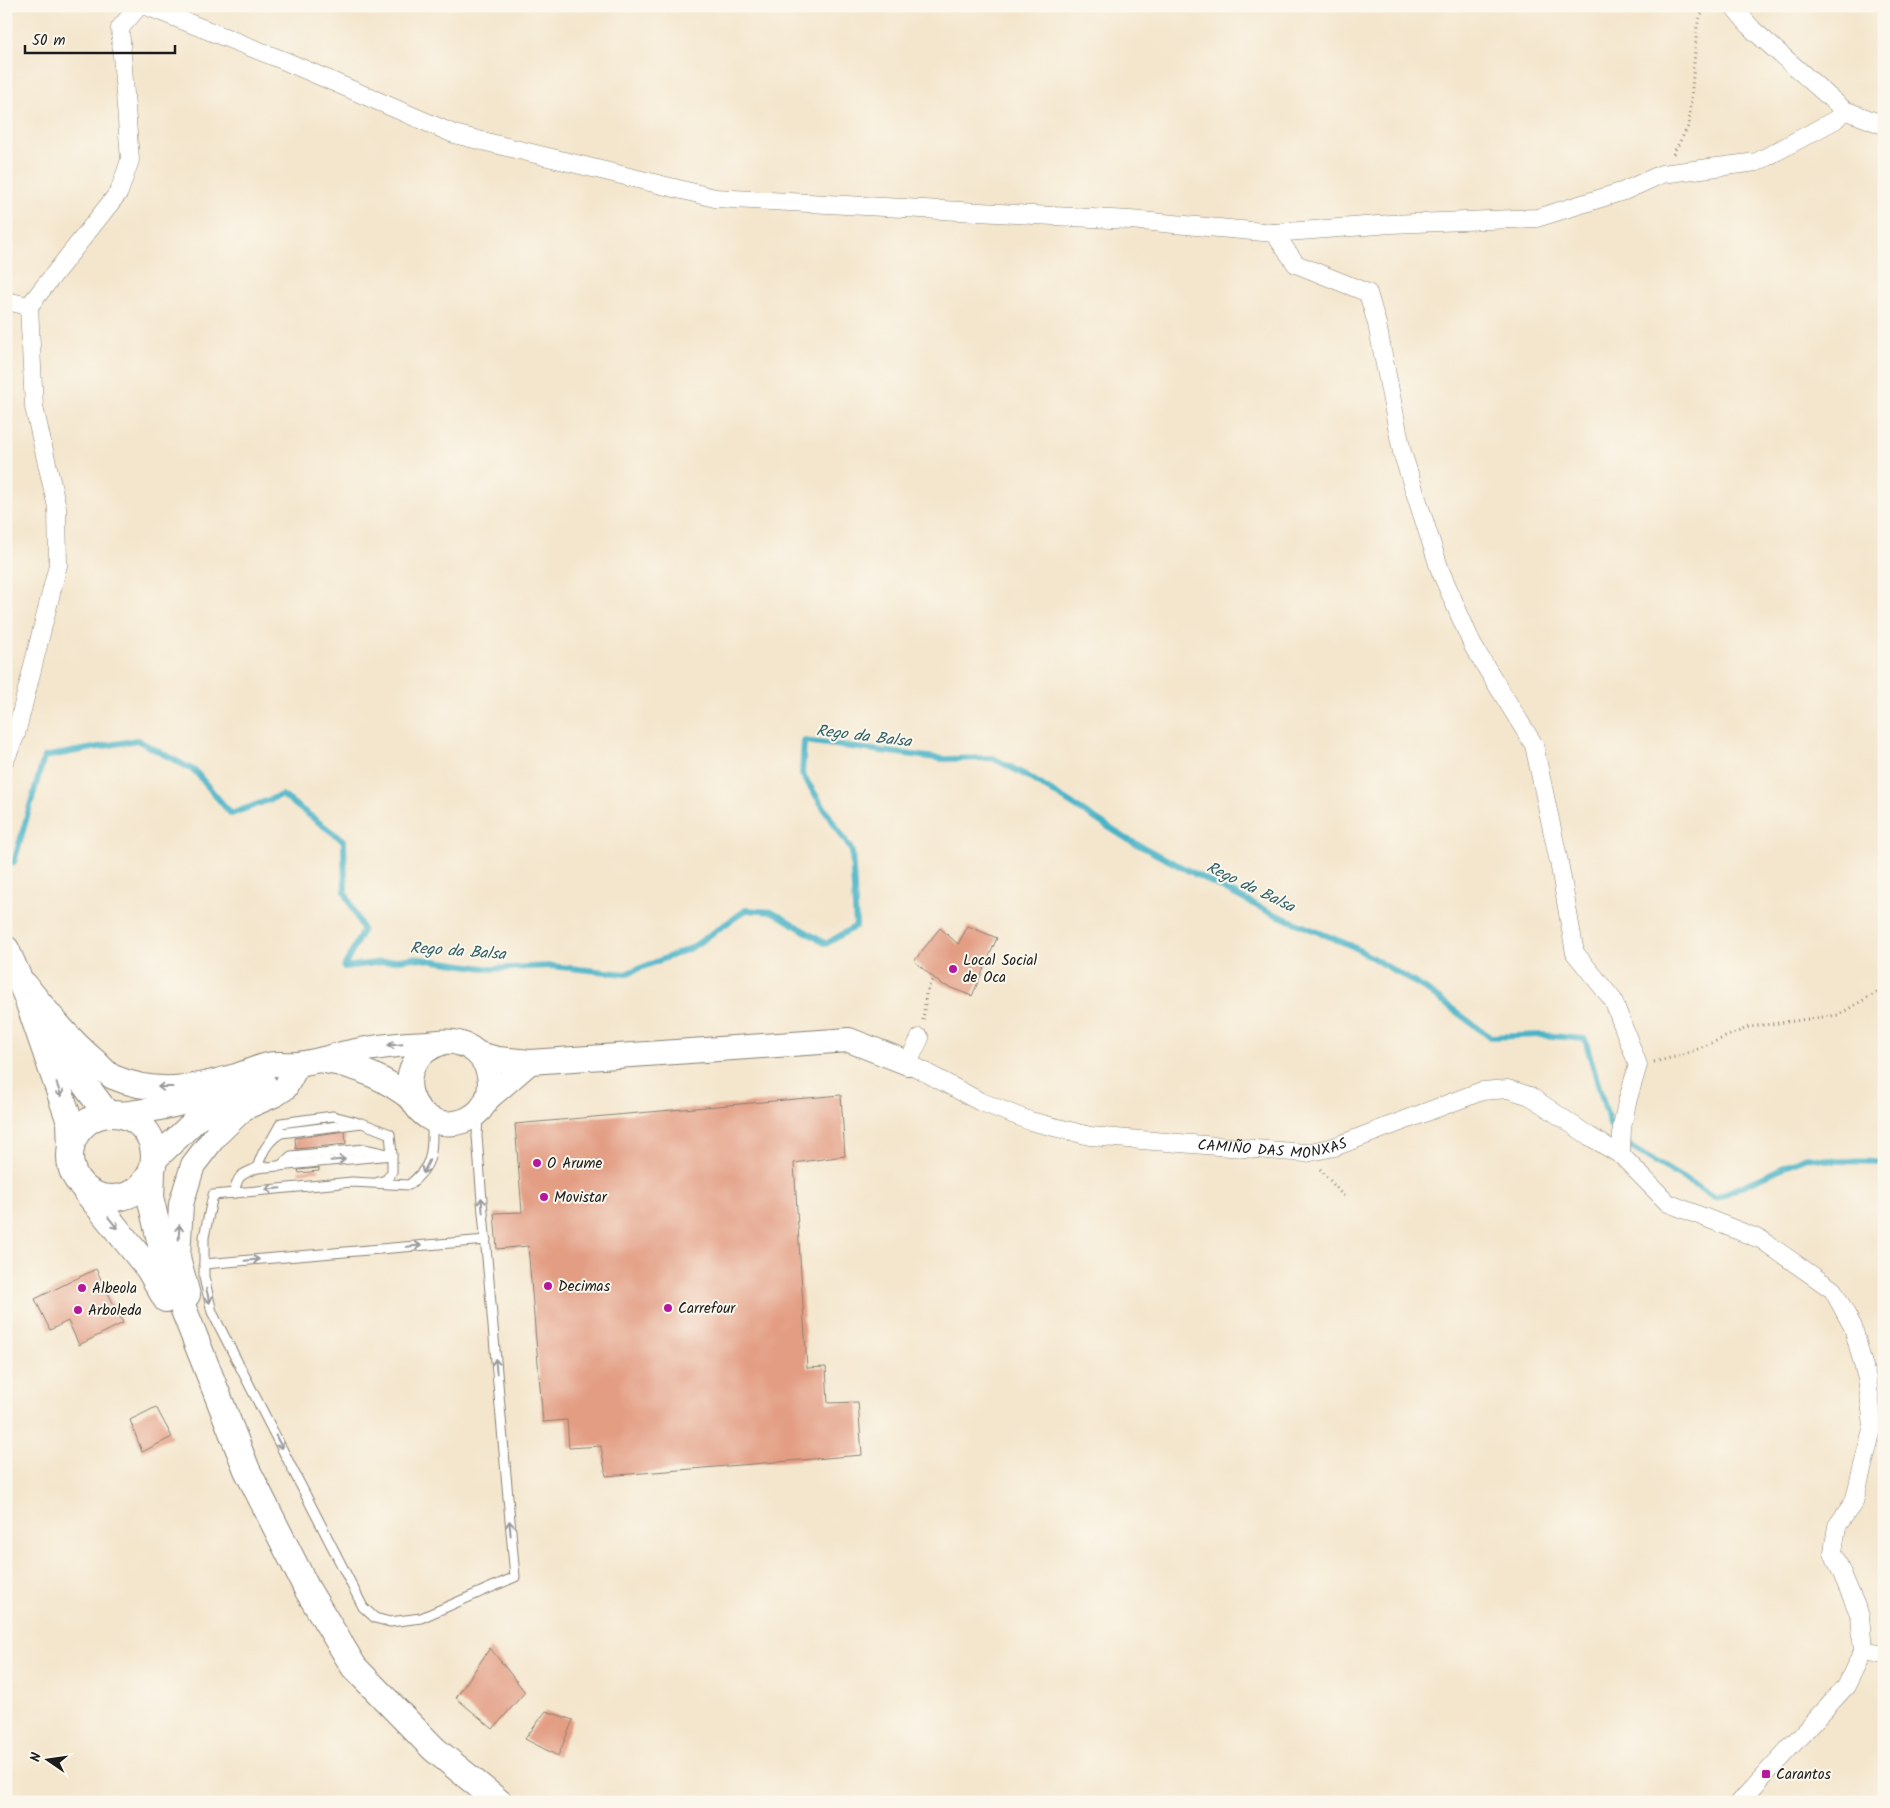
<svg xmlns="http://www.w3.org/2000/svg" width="1890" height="1808" font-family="Kalam,sans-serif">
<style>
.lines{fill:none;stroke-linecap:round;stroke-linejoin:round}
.stream{stroke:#4ab4c8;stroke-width:6}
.building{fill:#e39d83}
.lane-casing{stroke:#888174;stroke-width:11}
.street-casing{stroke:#888174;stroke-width:19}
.secondary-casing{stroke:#888174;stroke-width:26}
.primary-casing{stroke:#888174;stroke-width:28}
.path{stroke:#888174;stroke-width:3;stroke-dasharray:1 4;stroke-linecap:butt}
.lane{stroke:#fff;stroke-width:9}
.street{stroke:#fff;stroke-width:18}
.secondary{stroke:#fff;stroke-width:24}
.primary{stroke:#fff;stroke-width:26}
.oneway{stroke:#999}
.poi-dot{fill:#b5179e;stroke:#fbf7ec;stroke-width:2}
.labels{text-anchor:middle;stroke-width:4;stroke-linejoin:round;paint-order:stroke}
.poi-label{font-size:15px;fill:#1c1c1c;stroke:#fbf7ec;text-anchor:start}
.street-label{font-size:15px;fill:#1c1c1c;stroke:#fbf7ec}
.water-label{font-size:16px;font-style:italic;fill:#316069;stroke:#fbf7ec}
</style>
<rect width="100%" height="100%" fill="#fbf7ec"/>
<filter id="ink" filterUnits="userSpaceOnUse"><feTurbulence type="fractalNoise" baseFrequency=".02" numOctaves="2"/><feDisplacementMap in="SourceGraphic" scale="10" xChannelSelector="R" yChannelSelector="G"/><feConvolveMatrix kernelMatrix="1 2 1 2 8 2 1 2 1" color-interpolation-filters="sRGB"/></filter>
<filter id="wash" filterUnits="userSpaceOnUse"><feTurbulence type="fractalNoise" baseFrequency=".0096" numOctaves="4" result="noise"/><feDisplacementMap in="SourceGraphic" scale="20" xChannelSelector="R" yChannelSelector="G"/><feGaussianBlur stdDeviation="1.12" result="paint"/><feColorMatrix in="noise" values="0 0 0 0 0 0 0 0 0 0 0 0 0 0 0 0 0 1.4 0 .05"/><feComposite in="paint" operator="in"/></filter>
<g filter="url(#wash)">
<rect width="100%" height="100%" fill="#f4e6cd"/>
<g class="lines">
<g class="stream">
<path d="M6,864L14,862L44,757L137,740L195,771L231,814L282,795L344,841L345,892L363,930L344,967L414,958L491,969L551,966L625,974L691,948L746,910L773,912L826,944L856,926L852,851L802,774L804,741L944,759L993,758L1029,777L1127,839L1269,912L1352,946L1424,988L1490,1037L1542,1035L1585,1039L1610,1125L1619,1134"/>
<path d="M1626,1141L1632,1148L1716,1198L1806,1157L1835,1161L1884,1162"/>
</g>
</g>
<g id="blocks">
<g class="building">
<path d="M968,926L997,938L972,996L941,984L914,961L940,928L958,944Z"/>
<path d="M841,1095L845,1156L794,1163L807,1368L826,1367L828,1403L858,1402L862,1455L606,1476L601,1446L569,1448L567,1420L543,1422L528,1246L497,1249L494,1213L522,1212L515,1124Z"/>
<path d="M345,1131L346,1144L296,1149L295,1138Z"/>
<path d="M319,1168V1171L299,1173L298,1170Z"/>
<path d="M96,1269L123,1323L79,1345L68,1321L50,1330L35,1299Z"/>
<path d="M156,1407L172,1437L142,1452L130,1420Z"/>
<path d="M490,1648L525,1692L493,1729L456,1698Z"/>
<path d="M546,1711L573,1720L558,1756L525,1739Z"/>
</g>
</g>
</g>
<g filter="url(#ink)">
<use href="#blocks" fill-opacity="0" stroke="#888174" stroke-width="1"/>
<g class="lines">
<g class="lane-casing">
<g id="lane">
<path d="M432,1120C432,1151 435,1164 409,1185L352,1182L213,1195L204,1237V1277L212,1312L363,1607L375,1618L390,1622L421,1618L515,1577L482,1201L477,1136L478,1115"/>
<path d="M272,1139L281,1123L333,1116L356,1122"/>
<path d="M257,1168C262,1153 267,1141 281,1133L362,1123L390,1134L392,1155L364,1149L291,1156L280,1166"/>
<path d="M234,1193C238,1175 240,1175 257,1168L392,1155V1172L386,1180L378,1182"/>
<path d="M204,1264L486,1240"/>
</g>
</g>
<g class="street-casing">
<g id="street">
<path d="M146,6L285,61L454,134L715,198L1130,220L1274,233"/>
<path d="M1733,6L1753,30L1844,110L1884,125"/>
<path d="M6,301L29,306"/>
<path d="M6,758L16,734L58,565L57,507L34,407L29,306L119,192L130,160L120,28L139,6"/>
<path id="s1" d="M920,1038L908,1063L979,1101L1030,1121L1090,1136L1306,1153L1334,1147L1482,1091L1508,1089L1530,1096L1589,1136L1621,1155"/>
<path d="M1863,1651L1884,1655"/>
<path d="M1740,1802L1846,1686L1863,1651L1860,1616L1833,1552L1837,1526L1854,1502L1873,1425L1867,1379L1853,1327L1833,1290L1762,1240L1668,1203L1621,1155L1622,1128L1627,1102L1638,1065L1613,1000L1575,953L1559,862L1534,745L1473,646L1440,570L1402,452L1377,324L1368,293L1296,264L1274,233L1391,224L1537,218L1624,191L1662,174L1757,162L1835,120L1844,110"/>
</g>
</g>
<g class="secondary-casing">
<g id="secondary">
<path d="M25,984C47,1012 69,1039 96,1062C101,1067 107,1074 113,1077C136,1087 163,1090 187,1087C202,1085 218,1081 232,1077C244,1074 255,1068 268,1065C277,1063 288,1065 298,1064C313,1062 328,1058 342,1054C371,1047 399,1044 428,1043C438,1042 449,1040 458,1043C497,1052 502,1108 463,1121C412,1138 382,1061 444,1042"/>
<path d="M479,1054L498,1059L530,1062L849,1040L908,1063"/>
<path d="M324,1061C358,1066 384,1078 412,1099"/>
<path d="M487,1099L530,1062"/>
<path d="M120,1114C152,1111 181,1104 211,1095"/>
<path d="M154,1160L197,1119L228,1098L265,1085"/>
<path d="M188,1295L178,1257L181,1204L193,1165L216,1135L244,1108L276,1094L285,1088L298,1064"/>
</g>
</g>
<g class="primary-casing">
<g id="primary">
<path d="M6,949L26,995L70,1122L71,1148"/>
<path d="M51,1035L68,1062L107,1114"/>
<circle cx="112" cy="1156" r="42"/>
<path d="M152,1172L151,1201L165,1262L247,1470L307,1589L354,1667L434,1749L499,1802"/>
<path d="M85,1190L149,1269L166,1299"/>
</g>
</g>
<g class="path">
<path d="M1673,154L1689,125L1697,26L1704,6"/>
<path d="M923,1020L926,994L933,978"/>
<path d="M1654,1062L1683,1055L1749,1027L1838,1015L1884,988"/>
<path d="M1320,1169L1346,1199"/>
</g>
<use href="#lane" class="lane"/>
<use href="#street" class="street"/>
<use href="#secondary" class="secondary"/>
<use href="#primary" class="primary"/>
</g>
<defs><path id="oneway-shaft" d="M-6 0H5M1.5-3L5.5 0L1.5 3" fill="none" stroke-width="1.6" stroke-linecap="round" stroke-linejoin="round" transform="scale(1.25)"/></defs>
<g class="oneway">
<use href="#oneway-shaft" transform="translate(395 1045) rotate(175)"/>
<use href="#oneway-shaft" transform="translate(165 1087) rotate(-180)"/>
<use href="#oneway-shaft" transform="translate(59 1090) rotate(71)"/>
<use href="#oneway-shaft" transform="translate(338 1160) rotate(-5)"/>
<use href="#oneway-shaft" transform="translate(426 1167) rotate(116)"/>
<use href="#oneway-shaft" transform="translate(273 1189) rotate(175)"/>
<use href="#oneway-shaft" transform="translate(482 1205) rotate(-95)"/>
<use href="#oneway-shaft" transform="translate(113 1223) rotate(51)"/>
<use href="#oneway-shaft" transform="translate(179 1232) rotate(-87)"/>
<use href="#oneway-shaft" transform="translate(414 1246) rotate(-5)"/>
<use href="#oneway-shaft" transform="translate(252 1260) rotate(-5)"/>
<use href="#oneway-shaft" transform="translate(208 1296) rotate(76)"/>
<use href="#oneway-shaft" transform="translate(496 1366) rotate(-95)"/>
<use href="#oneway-shaft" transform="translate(279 1442) rotate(63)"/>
<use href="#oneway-shaft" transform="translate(510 1528) rotate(-95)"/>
</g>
</g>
<g class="poi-dot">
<circle cx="953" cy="969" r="5"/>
<circle cx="537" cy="1163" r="5"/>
<circle cx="544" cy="1197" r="5"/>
<circle cx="548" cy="1286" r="5"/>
<circle cx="82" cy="1288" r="5"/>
<circle cx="668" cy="1308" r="5"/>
<circle cx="78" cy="1310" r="5"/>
<rect x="1761" y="1769" width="10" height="10" rx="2.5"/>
</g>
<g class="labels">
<g class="poi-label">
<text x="963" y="965">Local Social<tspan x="963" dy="17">de Oca</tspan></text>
<text x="547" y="1168">O Arume</text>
<text x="554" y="1202">Movistar</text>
<text x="558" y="1291">Decimas</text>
<text x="92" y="1293">Albeola</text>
<text x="678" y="1313">Carrefour</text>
<text x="88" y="1315">Arboleda</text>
<text x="1776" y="1779">Carantos</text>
</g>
<g class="street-label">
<text dy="5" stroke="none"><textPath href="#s1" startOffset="408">CAMIÑO DAS MONXAS</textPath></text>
</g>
<g class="water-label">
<text transform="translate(864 735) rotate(7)" y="6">Rego da Balsa</text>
<text transform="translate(1251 886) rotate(26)" y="6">Rego da Balsa</text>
<text transform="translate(458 950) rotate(4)" y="6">Rego da Balsa</text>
</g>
</g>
<rect width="1890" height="1808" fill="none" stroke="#fbf7ec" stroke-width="25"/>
<g transform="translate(48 1760) rotate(283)" stroke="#fbf7ec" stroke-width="4" paint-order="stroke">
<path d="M0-4L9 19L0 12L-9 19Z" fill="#1c1c1c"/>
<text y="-8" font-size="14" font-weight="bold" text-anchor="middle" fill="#1c1c1c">N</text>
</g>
<path d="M25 45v8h150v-8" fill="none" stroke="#1c1c1c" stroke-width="2.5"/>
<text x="32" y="45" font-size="15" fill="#1c1c1c" stroke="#fbf7ec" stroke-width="4" paint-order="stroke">50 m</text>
</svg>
